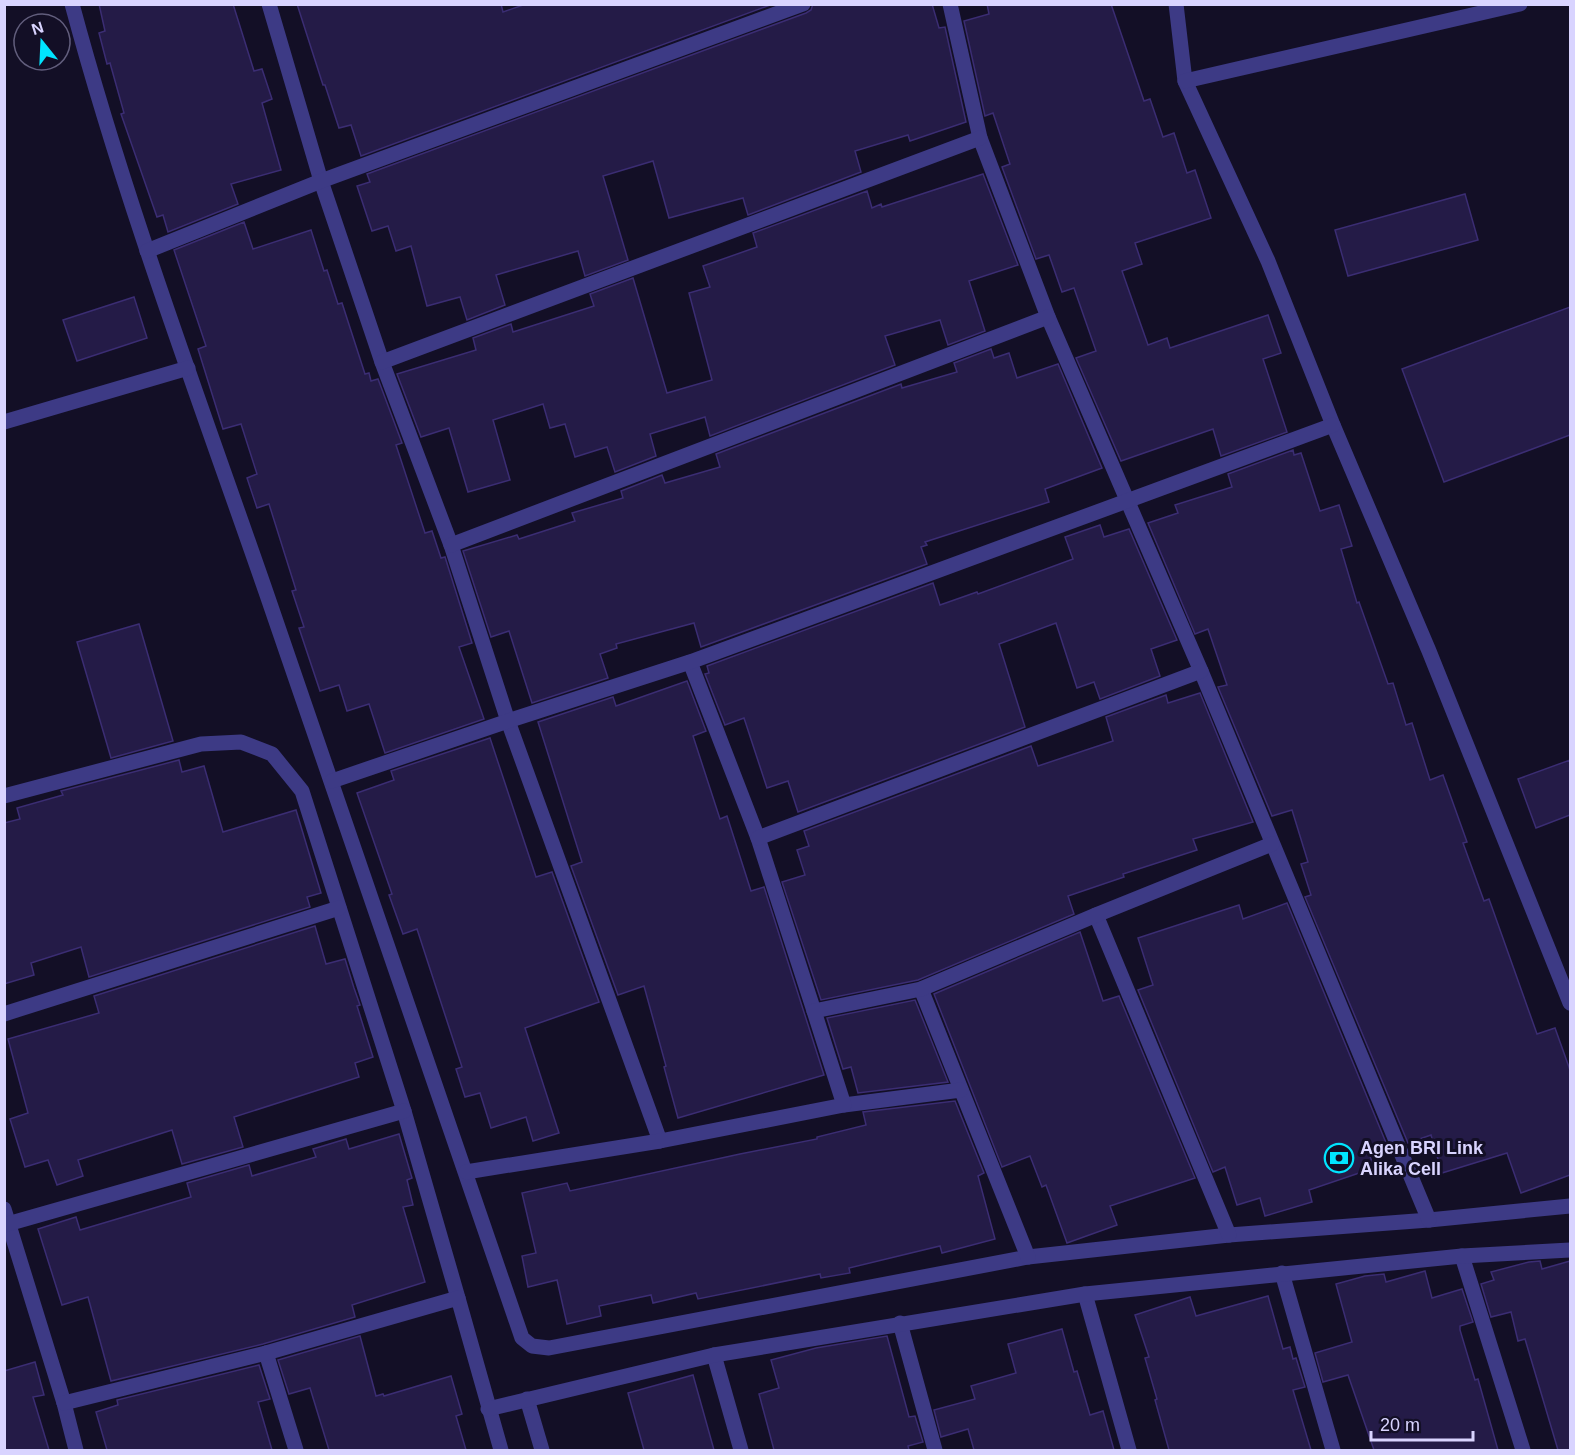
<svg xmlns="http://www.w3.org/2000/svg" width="1575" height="1455" font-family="Helvetica,sans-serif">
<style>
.building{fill:#241b47;stroke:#3b2d73;stroke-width:1.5}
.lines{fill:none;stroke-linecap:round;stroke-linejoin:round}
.street{stroke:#3d3a85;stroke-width:15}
.labels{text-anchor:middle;stroke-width:6;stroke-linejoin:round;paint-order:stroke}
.poi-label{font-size:18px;font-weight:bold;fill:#d9d4ff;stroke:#130f26;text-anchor:start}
</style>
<rect width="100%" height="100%" fill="#130f26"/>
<g class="building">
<path d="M99,4H233L254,71L262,69L272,99L262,103L281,170L231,184L238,204L168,232L163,215L157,217L121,114L124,113L110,63L107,64L99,33L105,31Z"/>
<path d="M297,4H501L503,12L526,4H773L361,156L351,125L339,128L325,85H323Z"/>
<path d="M813,4H932L939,28L945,27L966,122L910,141L908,135L855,151L861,172L748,215L743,198L669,218L653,161L603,176L628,260L585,276L578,251L496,275L505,305L467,320L460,297L427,306L411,246L396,251L388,226L372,231L357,186L370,182L367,174L806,13L811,10Z"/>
<path d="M987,4H1111L1144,101L1150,99L1163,137L1174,133L1187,173L1195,170L1211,218L1135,243L1142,264L1122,271L1148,345L1167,338L1170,348L1268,315L1281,353L1263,359L1287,432L1221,456L1213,429L1121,461L1076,358L1096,351L1074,288L1062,292L1049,255L1036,259L1002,167L1010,164L993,113L985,116L964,21L989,14Z"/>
<path d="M983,174L1018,265L969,281L985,331L948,345L940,320L885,336L895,365L710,436L705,417L650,434L656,456L615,472L607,447L575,457L565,424L550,428L543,404L493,420L510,480L468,492L449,428L421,437L397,374L476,350L473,338L511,324L513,332L594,306L590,294L633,278L667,393L712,380L689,293L710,287L703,266L757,247L753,233L867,191L872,208L881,204L882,207Z"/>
<path d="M1465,194L1478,240L1348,276L1335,230Z"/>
<path d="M244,222L253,249L311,230L324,271L327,270L338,304L342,303L365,374L369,373L371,381L378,379L402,443L396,445L425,533L432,531L441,558L445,557L472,643L459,647L484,719L385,753L369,704L347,711L339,685L320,691L299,628L304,627L292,591L296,590L269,504L257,508L247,478L257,474L241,424L223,429L198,349L206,346L174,250Z"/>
<path d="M134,297L147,338L77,361L63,320Z"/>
<path d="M1570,307V435L1444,482L1402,369Z"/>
<path d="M991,349L994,358L1009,353L1017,378L1058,364L1102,468L1045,489L1049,502L925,542L927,545L921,547L927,564L701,647L694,623L616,644L617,648L600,654L608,678L532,703L509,631L491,637L463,551L517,535L519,539L575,521L572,513L623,498L621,491L662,475L665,483L720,467L716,454L901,384L902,388L957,372L954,363Z"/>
<path d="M1293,450L1294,455L1301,453L1320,511L1339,505L1352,546L1341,549L1357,603L1359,602L1388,684L1393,683L1406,725L1412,723L1430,780L1443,775L1467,842L1463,843L1484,901L1489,899L1537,1034L1555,1028L1570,1070V1175L1521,1193L1507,1153L1442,1173L1431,1135L1408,1143L1305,897L1311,895L1301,864L1308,862L1292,810L1272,816L1218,687L1227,685L1208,629L1195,634L1148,523L1178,513L1175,505L1232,487L1228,474Z"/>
<path d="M1100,525L1104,537L1129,529L1177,640L1151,649L1160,676L1100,699L1094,682L1077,688L1056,623L999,644L1025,727L798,812L788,781L767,788L744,718L725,725L705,674L709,673L707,666L933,583L940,605L977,592L978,594L1073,559L1065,537Z"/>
<path d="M139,624L173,741L111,758L77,642Z"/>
<path d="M687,681L706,731L693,736L720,819L727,816L751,891L764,887L824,1075L678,1118L664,1067L666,1066L644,986L618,995L571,866L582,862L538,722L613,697L616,706Z"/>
<path d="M1200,693L1253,822L1193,839L1197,850L1123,874L1124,877L1068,896L1074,914L918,980L821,1000L782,882L805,875L797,850L809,846L804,831L1031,746L1038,766L1113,741L1106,717L1166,695L1168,703Z"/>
<path d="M490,738L536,877L552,872L599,1002L525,1028L559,1133L533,1141L526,1117L491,1128L480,1093L465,1097L456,1069L462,1067L417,929L403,934L389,895L392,894L357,793L394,780L391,771Z"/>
<path d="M179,760L182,772L204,766L223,832L296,810L321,893L307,897L310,907L89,977L81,947L31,963L34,975L4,984V823L20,819L17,808L63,795L61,791Z"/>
<path d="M1570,760V815L1536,828L1518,779Z"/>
<path d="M1287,903L1389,1150L1370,1156L1374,1168L1309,1190L1312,1202L1265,1216L1260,1198L1237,1205L1225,1167L1213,1172L1138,990L1153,985L1138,938L1239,905L1243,919Z"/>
<path d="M315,926L326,964L345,959L354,988L360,1005L357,1006L373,1057L355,1063L359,1077L234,1117L243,1147L182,1164L172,1130L78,1160L83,1176L57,1185L48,1160L25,1167L10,1119L28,1113L8,1039L99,1013L94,996Z"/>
<path d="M1080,932L1103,1001L1119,996L1195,1178L1110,1206L1117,1225L1067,1243L1046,1185L1042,1187L1030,1156L1002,1167L934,994Z"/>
<path d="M915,1000L948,1082L858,1093L851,1067L843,1069L827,1018Z"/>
<path d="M955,1101L984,1173L978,1176L995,1239L942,1253L940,1246L849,1268L850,1273L821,1278L820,1274L698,1299L696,1293L653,1303L651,1295L599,1306L601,1316L567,1324L557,1280L528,1287L522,1256L536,1253L522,1193L567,1183L570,1191L740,1154L817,1139V1137L866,1125L863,1112Z"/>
<path d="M399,1134L412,1178L407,1180L413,1205L403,1207L425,1282L352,1305L355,1317L263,1344L111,1381L88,1297L62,1305L38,1229L76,1217L80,1230L191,1197L187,1183L249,1165L252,1176L316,1157L313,1149L346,1139L349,1149Z"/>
<path d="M1540,1261L1542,1269L1570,1261V1450H1558L1525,1339L1518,1341L1511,1312L1491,1317L1481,1284L1494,1280L1491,1272L1529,1262Z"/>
<path d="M1425,1271L1432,1298L1462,1289L1473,1322L1460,1326V1330L1475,1380L1478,1379L1498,1450H1374L1348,1375L1323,1382L1315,1353L1352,1342L1336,1284L1365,1276L1384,1274L1386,1282Z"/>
<path d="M1268,1296L1283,1349L1290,1347L1293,1359L1296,1358L1305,1387L1293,1390L1311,1450H1169L1155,1400L1157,1399L1145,1358L1149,1357L1135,1315L1190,1297L1196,1316Z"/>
<path d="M1062,1329L1074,1372L1077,1371L1090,1415L1103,1411L1114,1450H974L968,1429L941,1437L934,1410L975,1399L971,1386L1016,1373L1008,1344Z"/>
<path d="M360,1336L376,1396L383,1394L384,1396L451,1376L462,1414L456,1416L466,1450H329L310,1388L289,1394L278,1360Z"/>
<path d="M887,1336L909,1417L915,1416L923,1442L908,1446L909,1450H774L759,1394L779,1388L771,1360L816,1348Z"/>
<path d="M35,1362L44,1395L33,1397L49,1450H4V1371Z"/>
<path d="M259,1365L270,1399L258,1402L272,1450H107L96,1412L118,1405L117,1400Z"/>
<path d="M693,1375L714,1450H644L628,1393Z"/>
</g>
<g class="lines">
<g class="street">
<path d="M72,4C126,205 199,399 267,595C354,842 438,1090 522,1338L532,1346L549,1348L1028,1257L1229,1235L1429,1220L1570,1206"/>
<path d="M269,4L321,181L382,362L451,545L508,721L660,1141"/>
<path d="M950,4L980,138L1048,317L1201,671L1429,1220"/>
<path d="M1176,4L1185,81L1268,261L1333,425L1429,651L1570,1003"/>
<path d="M1185,81L1520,4"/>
<path d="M147,251L321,181L803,4"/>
<path d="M382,362L980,138"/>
<path d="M4,422L188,368"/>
<path d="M451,545L1048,317"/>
<path d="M690,662L758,838L814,1011"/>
<path d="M332,781L508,721L690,662L1333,425"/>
<path d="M4,796L201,744L241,742L272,754L302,791L404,1111L458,1298"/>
<path d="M758,838L1201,671"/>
<path d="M1096,915L1229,1235"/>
<path d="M921,989L1028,1257"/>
<path d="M4,1014L339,908"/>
<path d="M844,1105L961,1090"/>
<path d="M466,1172L660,1141L844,1105L814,1011L921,989L1096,915L1272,844"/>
<path d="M4,1209L64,1403L76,1450"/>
<path d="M4,1225L404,1111"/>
<path d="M1462,1256L1523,1450"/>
<path d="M1282,1273L1333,1450"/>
<path d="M1085,1294L1129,1450"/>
<path d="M900,1323L935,1450"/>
<path d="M266,1353L296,1450"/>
<path d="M714,1355L741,1450"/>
<path d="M527,1399L542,1450"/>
<path d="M64,1403L266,1353L458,1298L501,1450"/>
<path d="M488,1409L714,1355L1085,1294L1462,1256L1570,1250"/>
</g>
</g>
<defs>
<g id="bank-ring" transform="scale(1.5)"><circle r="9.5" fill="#130f26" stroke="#00e5ff" stroke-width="1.5"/><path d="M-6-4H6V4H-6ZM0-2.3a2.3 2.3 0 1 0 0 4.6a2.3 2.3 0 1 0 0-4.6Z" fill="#00e5ff"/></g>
</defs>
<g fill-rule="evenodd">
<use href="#bank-ring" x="1339" y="1158"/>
</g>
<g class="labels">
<g class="poi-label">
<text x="1360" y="1154">Agen BRI Link<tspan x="1360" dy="21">Alika Cell</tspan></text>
</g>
</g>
<rect width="1575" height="1455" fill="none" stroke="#d9d4ff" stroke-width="12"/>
<g transform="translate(42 42) rotate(342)"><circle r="28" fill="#130f26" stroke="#625e7d" stroke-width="1.5"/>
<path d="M0-4.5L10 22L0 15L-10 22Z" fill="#00e5ff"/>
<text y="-9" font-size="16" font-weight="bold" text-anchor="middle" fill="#d9d4ff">N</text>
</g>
<path d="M1371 1431v9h102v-9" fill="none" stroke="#d9d4ff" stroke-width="3"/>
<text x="1380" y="1431" font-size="18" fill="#d9d4ff" stroke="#130f26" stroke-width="4.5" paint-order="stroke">20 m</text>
</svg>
